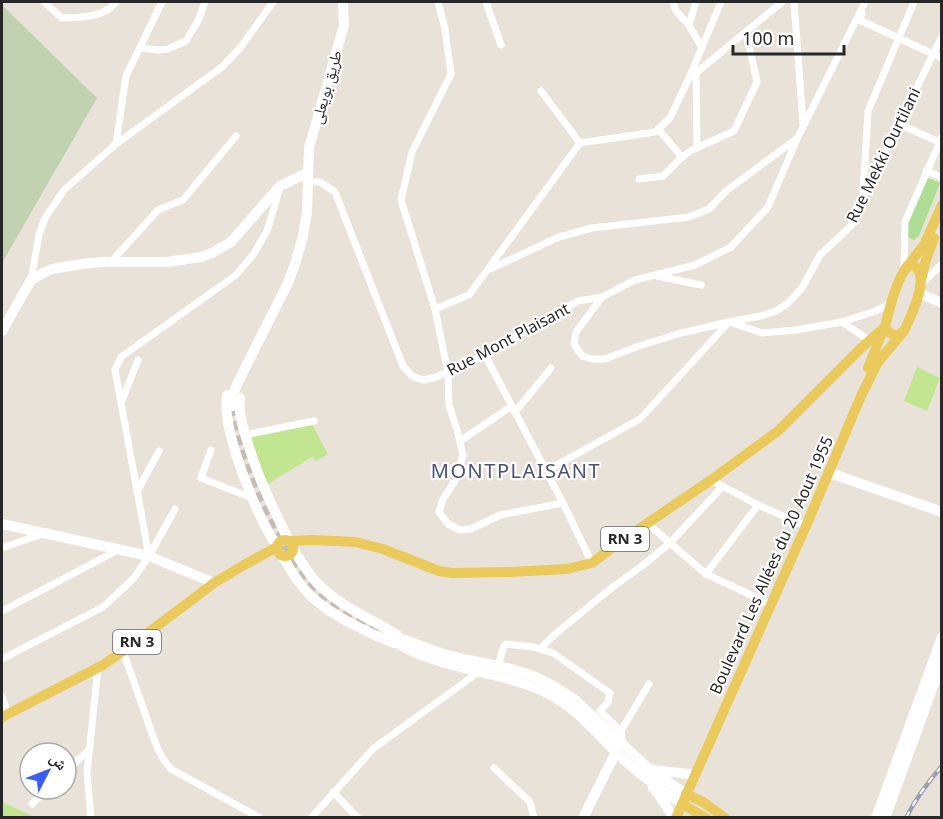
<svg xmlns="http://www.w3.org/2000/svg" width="943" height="819" font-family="'Noto Sans','Noto Naskh Arabic',sans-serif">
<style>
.green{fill:#aede96}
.cemetery{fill:#c1d2b0}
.pitch{fill:#c2e592}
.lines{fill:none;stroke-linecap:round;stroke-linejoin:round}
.secondary-tunnel{stroke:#c2bdb5;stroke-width:10;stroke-dasharray:10 5;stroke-linecap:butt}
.street{stroke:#fff;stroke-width:7}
.secondary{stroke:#fff;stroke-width:10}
.primary{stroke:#eaca5d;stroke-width:10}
.rail-casing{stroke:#9c9fb1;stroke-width:4.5}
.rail{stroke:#fff;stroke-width:2;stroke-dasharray:7;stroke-linecap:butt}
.labels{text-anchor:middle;stroke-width:4.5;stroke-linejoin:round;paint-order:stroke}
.shield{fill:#fff;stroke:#686868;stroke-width:1.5}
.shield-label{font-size:15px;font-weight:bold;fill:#272727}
.street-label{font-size:16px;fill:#272727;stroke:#fff}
.quarter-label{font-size:20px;letter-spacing:1.5px;fill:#4a5175;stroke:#fff}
</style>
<rect width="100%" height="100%" fill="#e9e2d9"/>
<path class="green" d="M926,177L940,183L919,236L914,240L907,237V223Z"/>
<path class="cemetery" d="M3,6L97,98L2,263V8Z"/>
<g class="pitch">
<path d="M917,367L940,378L927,411L904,401Z"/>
<path d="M312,424L328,454L316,461L312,457L266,485L249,437Z"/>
<path d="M2,798L3,802L34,817H2Z"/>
</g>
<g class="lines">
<path class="secondary-tunnel" d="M233,406C235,447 256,491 274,527C284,548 294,569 310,586C332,608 361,621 387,636"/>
<g class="street">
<path d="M44,2L62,18C79,18 106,17 116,2"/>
<path d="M438,2L445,29L451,74L412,152L401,200L435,309L448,373L449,405L457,430L463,455L456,479L442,501L439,512L448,524L460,530L471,529L500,515L563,503"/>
<path d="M486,2L501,45"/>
<path d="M673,2L676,11L689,25L702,48"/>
<path d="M794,2L803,124"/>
<path d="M862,14L859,20L942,58"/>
<path d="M689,25L696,2"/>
<path d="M140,48L158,50L168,49L186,41L199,19L205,2"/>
<path d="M696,73L697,148"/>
<path d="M691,77L782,2"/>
<path d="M541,91L580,143"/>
<path d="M899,124L941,143"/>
<path d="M658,129L682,157"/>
<path d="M116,144L222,67L240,48L273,2"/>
<path d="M926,171L942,177"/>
<path d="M639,179L663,176L682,157L692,150L734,131L757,82L746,32"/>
<path d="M307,182H320L335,192L403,366L412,376L423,380L436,377L485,355L578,301L602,297L635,280L695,265L731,247L768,207L797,139L865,2"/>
<path d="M863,193L868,111L914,2"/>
<path d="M111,262L158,210L183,200L236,136"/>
<path d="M490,269L559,237L592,228L689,217L709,209L726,191L795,140"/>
<path d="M904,271L905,222L942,137"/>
<path d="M657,276L701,285"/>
<path d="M31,280L39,235L45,218L64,190L116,144L126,76L162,2"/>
<path d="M921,284L942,264"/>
<path d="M602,297L576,332L574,344L582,356L592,359H605L639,346L681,333L729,322L761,316L776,311L788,303L802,288L820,255L851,226L863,198L942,36"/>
<path d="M435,309L469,295L580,143L655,132L670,118L689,78L721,2"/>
<path d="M730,322L762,333L796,330L842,322L876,311L892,302"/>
<path d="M842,322L869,340"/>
<path d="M485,355L563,503L592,563"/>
<path d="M121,403L138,360"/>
<path d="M515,412L551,368"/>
<path d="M245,435L314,421"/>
<path d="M460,441L512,406"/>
<path d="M211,450L201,478L252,498"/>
<path d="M546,471L640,419L729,322"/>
<path d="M711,480L758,505L801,524"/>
<path d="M137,492L159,451"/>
<path d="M647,523L706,574L766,602"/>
<path d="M2,548L42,534"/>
<path d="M149,556L115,370L121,357L236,275L253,255L267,231L279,191"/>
<path d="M706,574L758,505"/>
<path d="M2,611L120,549"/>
<path d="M540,649L554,635L609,590L647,562L670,543L723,486"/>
<path d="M123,651L155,742C159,752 163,761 171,769L260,818"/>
<path d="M2,659L103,607L133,579L149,556L175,509"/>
<path d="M498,666L504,646L506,644L533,647L553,653L610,693L608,702L600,711L621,731L623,745"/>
<path d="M2,697L8,714"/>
<path d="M621,731L649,684"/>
<path d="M494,768L530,802L534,818"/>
<path d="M66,771L90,749"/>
<path d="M333,792L358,818"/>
<path d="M32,804L47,789"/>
<path d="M91,818L87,773L98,668"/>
<path d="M311,818L374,748L480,671"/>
</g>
<g class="secondary">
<path d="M919,293L942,303"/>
<path d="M2,331L31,280L43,273L52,269L82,264L103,262H167L201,257L212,253L231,242L280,186L307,173"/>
<path d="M227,395C221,430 257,516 277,546"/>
<path d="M240,398C238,415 244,431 249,447C259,480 274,510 289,541"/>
<path d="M233,406L234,392L238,382L288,283L296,261L303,236L307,212L309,148L344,25L343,2"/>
<path d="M830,473L942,512"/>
<path d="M2,524L149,556L214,583"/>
<path d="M293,549C301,561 308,574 318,584C340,606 371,619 397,635"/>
<path d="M282,555C290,570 299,585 312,597C331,615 370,634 394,643"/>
<path d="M387,636C433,671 496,668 547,693C577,708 597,734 620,756C639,774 660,789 682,804"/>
<path d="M394,637C412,641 429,650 447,655C478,663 512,666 542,680C553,685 563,692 574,699L649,769L686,794"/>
<path d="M653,770L689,774"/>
<path d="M653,788L659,795L671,813"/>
<path d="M583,818L618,748"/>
<path d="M876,818L942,637"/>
<path d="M885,818L942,662"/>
</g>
<g class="primary">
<path d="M913,265C932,275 911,316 904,331L896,336L888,332L885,327C889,311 895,283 905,270C908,266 908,266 913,265Z"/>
<path d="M905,269L924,245L942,205"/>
<path d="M922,277L925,263L934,238"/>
<path d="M868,368L883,330"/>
<circle cx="285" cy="548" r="8"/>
<path d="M290,541L313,540L355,542L383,549L439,571L452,573L511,572L567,569L592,563L617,544L711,480L778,431L860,349L885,327"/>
<path d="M2,717L103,665L132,645L214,583L244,565L277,547"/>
<path d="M686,794L703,802L725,818"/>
<path d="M682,804L706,818"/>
<path d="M676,818L806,526L861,396L878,362L904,331"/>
</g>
<g class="rail-casing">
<path id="rail" d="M906,818C916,798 928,782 942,766"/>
</g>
<use href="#rail" class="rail"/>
</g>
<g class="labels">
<g class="shield">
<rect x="601" y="527" width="48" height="24" rx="4.5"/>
<rect x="113" y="630" width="48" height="24" rx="4.5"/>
</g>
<g class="shield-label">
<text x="625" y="544">RN 3</text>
<text x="137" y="647">RN 3</text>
</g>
<g class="street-label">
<text transform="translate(326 87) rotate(-74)" y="6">طريق بويعلى</text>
<text transform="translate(883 155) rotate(-64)" y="6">Rue Mekki Ourtilani</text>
<text transform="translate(508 339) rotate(-28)" y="6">Rue Mont Plaisant</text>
<text transform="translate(771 565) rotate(-66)" y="6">Boulevard Les Allées du 20 Aout 1955</text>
</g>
<g class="quarter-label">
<text x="516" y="478">MONTPLAISANT</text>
</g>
</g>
<rect width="943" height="819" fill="none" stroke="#272727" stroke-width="6"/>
<g transform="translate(48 771) rotate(48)"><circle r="28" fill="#ffffff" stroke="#a9a9a9" stroke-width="1.5"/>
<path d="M0-4.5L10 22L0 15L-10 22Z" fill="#3d5df1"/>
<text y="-9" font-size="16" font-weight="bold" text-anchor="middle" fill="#272727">ش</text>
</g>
<path d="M733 45v9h111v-9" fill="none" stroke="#272727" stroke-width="3"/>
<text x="742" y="45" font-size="18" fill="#272727" stroke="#ffffff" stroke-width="4.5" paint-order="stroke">100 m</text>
</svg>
